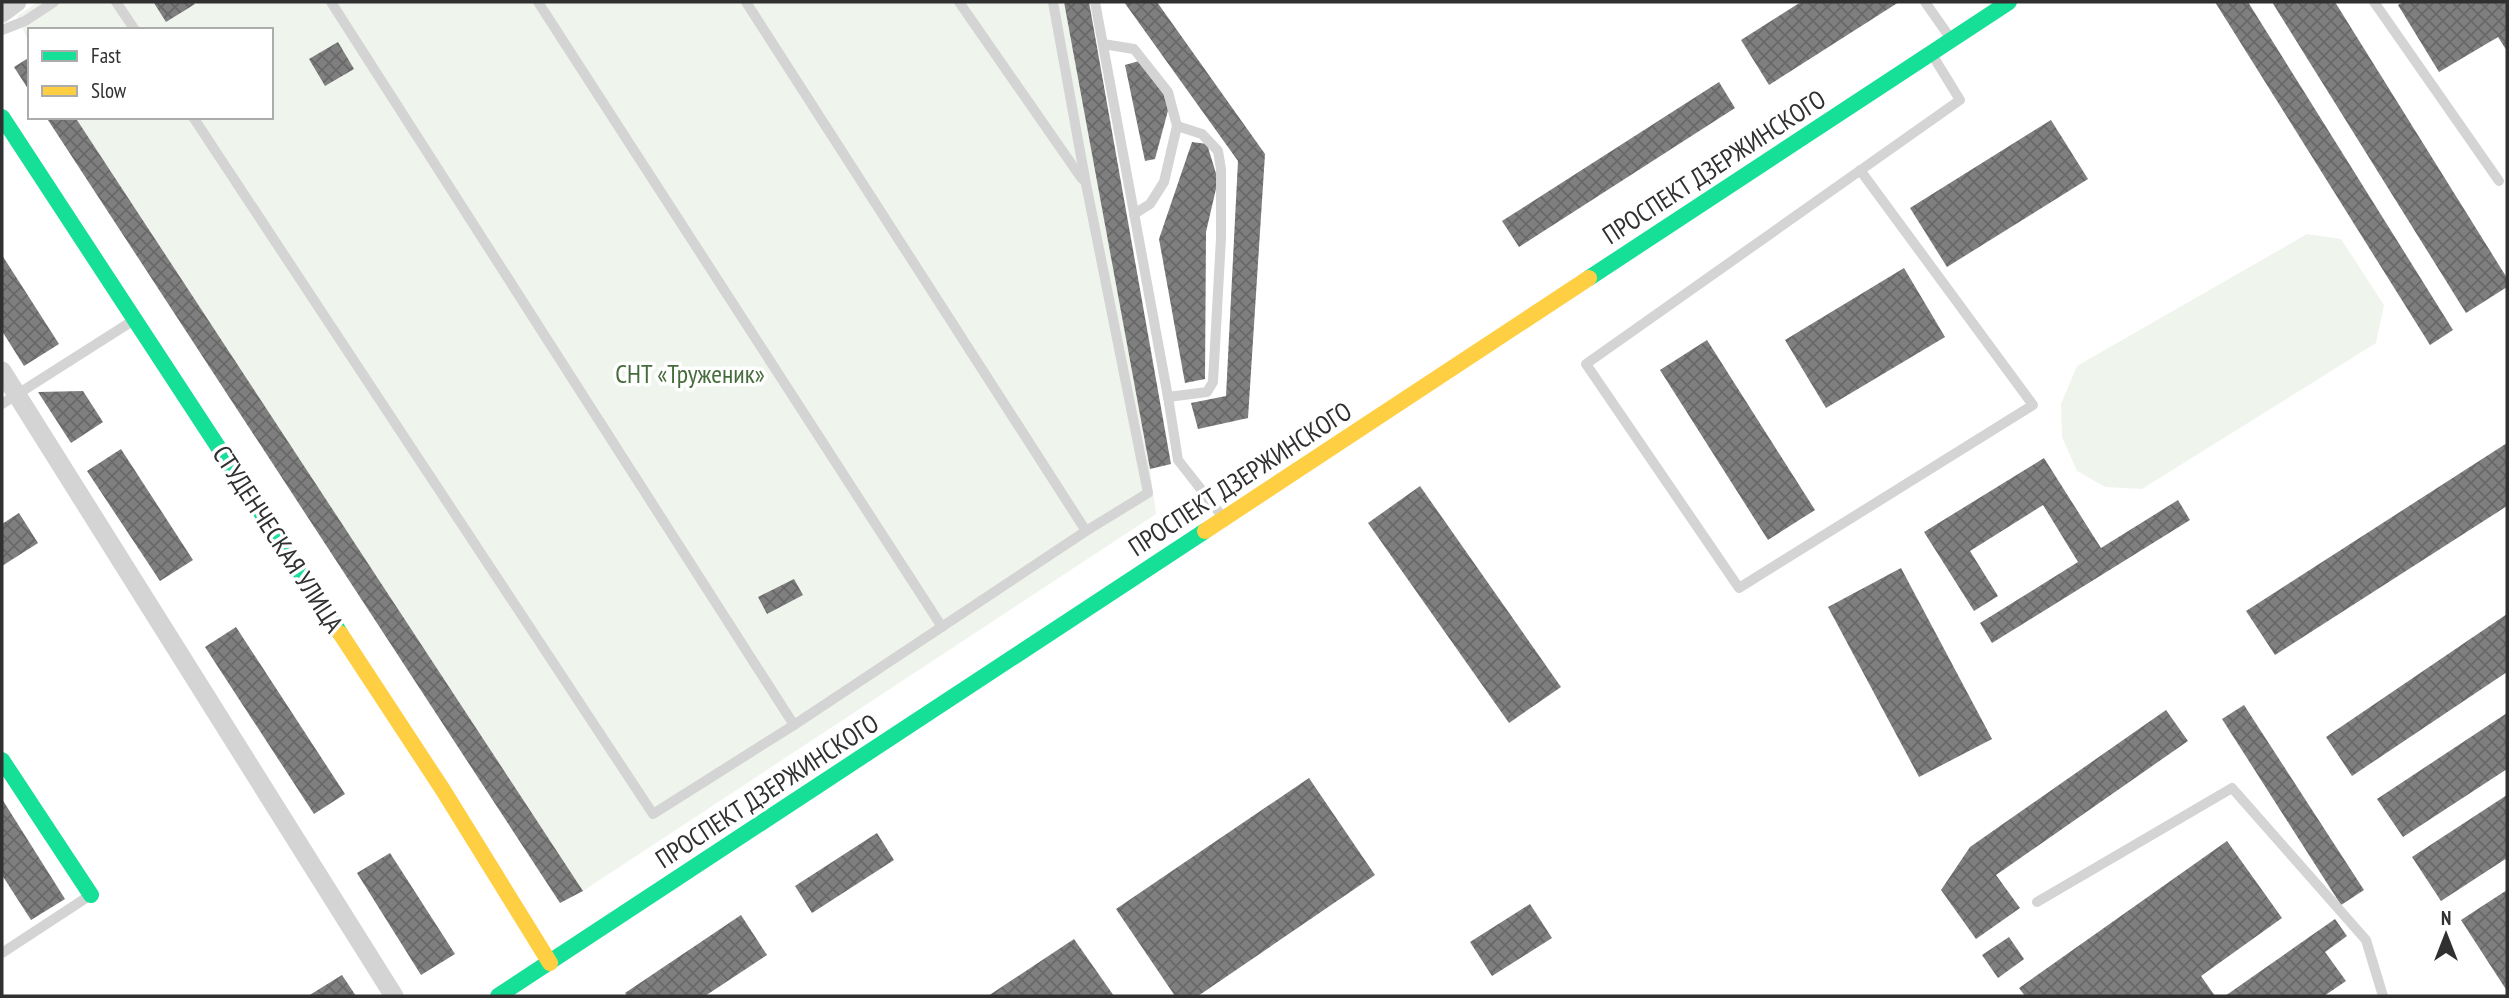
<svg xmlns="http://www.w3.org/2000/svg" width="2509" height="998" font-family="'PT Sans Narrow',sans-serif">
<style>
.garden{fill:#eff5ec}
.building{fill:url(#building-cross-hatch)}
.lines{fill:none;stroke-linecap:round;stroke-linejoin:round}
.lane{stroke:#d4d4d4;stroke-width:10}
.street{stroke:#d4d4d4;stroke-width:19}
.fast{stroke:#16e098;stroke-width:16}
.slow{stroke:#ffcf43;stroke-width:16}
.labels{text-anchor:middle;stroke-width:7;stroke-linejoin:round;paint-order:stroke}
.street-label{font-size:26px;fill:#303030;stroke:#fff}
.park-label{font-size:26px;fill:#476c3c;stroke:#fff}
</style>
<defs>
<pattern id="building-cross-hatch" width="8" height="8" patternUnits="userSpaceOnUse" patternTransform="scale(1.75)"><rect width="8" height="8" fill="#7f7f7f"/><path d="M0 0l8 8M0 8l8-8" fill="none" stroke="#686868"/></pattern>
</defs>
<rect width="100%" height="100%" fill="#fff"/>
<g class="garden">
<path d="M38,2H1064L1150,469L1156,514L583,891L75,117H271V30H30V45L17,16Z"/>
<path d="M2307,234L2341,239L2384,305L2376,343L2142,489L2105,487L2077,471L2062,437L2061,404L2077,366Z"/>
</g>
<g class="building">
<path d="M156,2H193L195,4L166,22L154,3Z"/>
<path d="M1064,2H1089L1171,464L1150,469Z"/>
<path d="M1124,2H1157L1265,154L1248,418L1198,429L1191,403L1226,396L1238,161Z"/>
<path d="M1801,2H1899L1769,85L1741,40Z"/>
<path d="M2215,2H2248L2453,330L2430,345Z"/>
<path d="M2272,2H2335L2507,278V287L2466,313Z"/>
<path d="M2403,2H2507V51L2498,37L2439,72L2398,5Z"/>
<path d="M338,42L354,69L325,86L309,59Z"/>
<path d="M30,57V92L14,67Z"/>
<path d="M1139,61L1170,103L1155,159L1145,161L1125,65Z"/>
<path d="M1719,82L1735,108L1519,247L1502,221Z"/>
<path d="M46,117H75L583,891L560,903Z"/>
<path d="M2051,120L2088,179L1947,267L1910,208Z"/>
<path d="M1192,142L1207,144L1218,180L1206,232L1205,379L1185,383L1159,239Z"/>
<path d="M2,255L59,344L24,366L2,331Z"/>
<path d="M1904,268L1945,337L1826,408L1785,340Z"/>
<path d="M1707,340L1815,510L1768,540L1660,370Z"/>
<path d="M83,391L103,422L71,443L38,392Z"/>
<path d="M2507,443V506L2275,655L2246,611Z"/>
<path d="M121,449L193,560L160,581L87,471Z"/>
<path d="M2044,458L2101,548L2178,500L2190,520L1992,643L1980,623L2078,562L2043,505L1970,551L1998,596L1974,611L1924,532Z"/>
<path d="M1420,486L1561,687L1509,723L1368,523Z"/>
<path d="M19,513L38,543L2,566V524Z"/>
<path d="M1901,568L1992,739L1919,777L1828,607Z"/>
<path d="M794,579L803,595L767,614L758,597Z"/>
<path d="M2507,614V672L2352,776L2326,737Z"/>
<path d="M236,627L345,794L314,814L205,647Z"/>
<path d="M2244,705L2364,890L2341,905L2222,719Z"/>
<path d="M2166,710L2188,741L1996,875L2020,908L1976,939L1941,890L1970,847Z"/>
<path d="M2507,713V769L2403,837L2377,799Z"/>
<path d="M1309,778L1375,875L1198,996H1175L1116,909Z"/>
<path d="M2507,795V858L2441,901L2412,857Z"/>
<path d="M2,799L65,899L31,920L2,875Z"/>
<path d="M877,833L894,860L812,913L795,886Z"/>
<path d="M2227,841L2282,918L2201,976L2215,996H2025L2019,988Z"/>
<path d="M390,853L455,954L421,975L357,873Z"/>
<path d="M2507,890V991L2461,920Z"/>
<path d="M1530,904L1552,938L1492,976L1470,942Z"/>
<path d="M741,915L767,955L705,996H627L625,993Z"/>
<path d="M2335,919L2347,936L2325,952L2346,981L2324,996H2225Z"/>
<path d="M2009,937L2024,959L1998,978L1982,955Z"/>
<path d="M1074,939L1114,996H988Z"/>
<path d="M342,975L356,996H308Z"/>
</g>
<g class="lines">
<g class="lane">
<path d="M116,2L135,30"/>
<path d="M331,2L794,725"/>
<path d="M538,2L942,627"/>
<path d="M746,2L1086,531"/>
<path d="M959,2L1082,179"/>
<path d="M1095,2L1168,397L1178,460L1222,516"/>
<path d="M1925,2L1951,39"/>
<path d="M2374,2L2499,181"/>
<path d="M2,30L25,21L54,2"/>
<path d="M1103,44L1134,49L1168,92L1177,126L1164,182L1150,204L1134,214"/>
<path d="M193,117L653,814L794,725L1086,531L1148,493L1086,184L1053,2"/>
<path d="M1860,170L2033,405L1739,588L1586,364L1960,100L1933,56"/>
<path d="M1168,397L1207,392L1213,382L1221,238V169L1218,151L1202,134L1177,126"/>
<path d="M2,404L134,320"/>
<path d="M2037,902L2232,788L2366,940L2383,996"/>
<path d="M2,953L89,896"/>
</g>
<g class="street">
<path d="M2,13L17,2"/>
<path d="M2,371L394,996"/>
</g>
<g class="fast">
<path d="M2,117L340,633"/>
<path d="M1589,278L2009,2"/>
<path d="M2,760L91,895"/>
<path d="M498,996L1205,531"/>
</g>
<g class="slow">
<path d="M1205,531L1589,278"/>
<path d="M340,633L443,790L550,963"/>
</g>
</g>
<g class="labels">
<g class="street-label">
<text transform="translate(1714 167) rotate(-33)" y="9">ПРОСПЕКТ ДЗЕРЖИНСКОГО</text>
<text transform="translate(1240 479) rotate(-33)" y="9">ПРОСПЕКТ ДЗЕРЖИНСКОГО</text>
<text transform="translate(278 539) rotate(57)" y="9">СТУДЕНЧЕСКАЯ УЛИЦА</text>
<text transform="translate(767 791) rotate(-33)" y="9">ПРОСПЕКТ ДЗЕРЖИНСКОГО</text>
</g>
<g class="park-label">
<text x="690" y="383">СНТ «Труженик»</text>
</g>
</g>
<rect width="2509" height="998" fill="none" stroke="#303030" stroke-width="7"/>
<rect x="28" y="28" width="245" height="91" fill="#ffffff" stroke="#acacac" stroke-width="2"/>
<rect x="42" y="51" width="35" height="10" fill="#16e098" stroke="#acacac" stroke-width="2"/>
<text x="91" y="63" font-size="21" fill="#303030">Fast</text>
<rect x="42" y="86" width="35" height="10" fill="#ffcf43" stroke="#acacac" stroke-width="2"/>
<text x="91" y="98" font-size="21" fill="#303030">Slow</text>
<g transform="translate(2446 935)" stroke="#ffffff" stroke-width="5" paint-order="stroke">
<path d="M0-5L12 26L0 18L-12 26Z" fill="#303030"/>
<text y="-10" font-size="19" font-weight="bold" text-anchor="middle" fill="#303030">N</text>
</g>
</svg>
